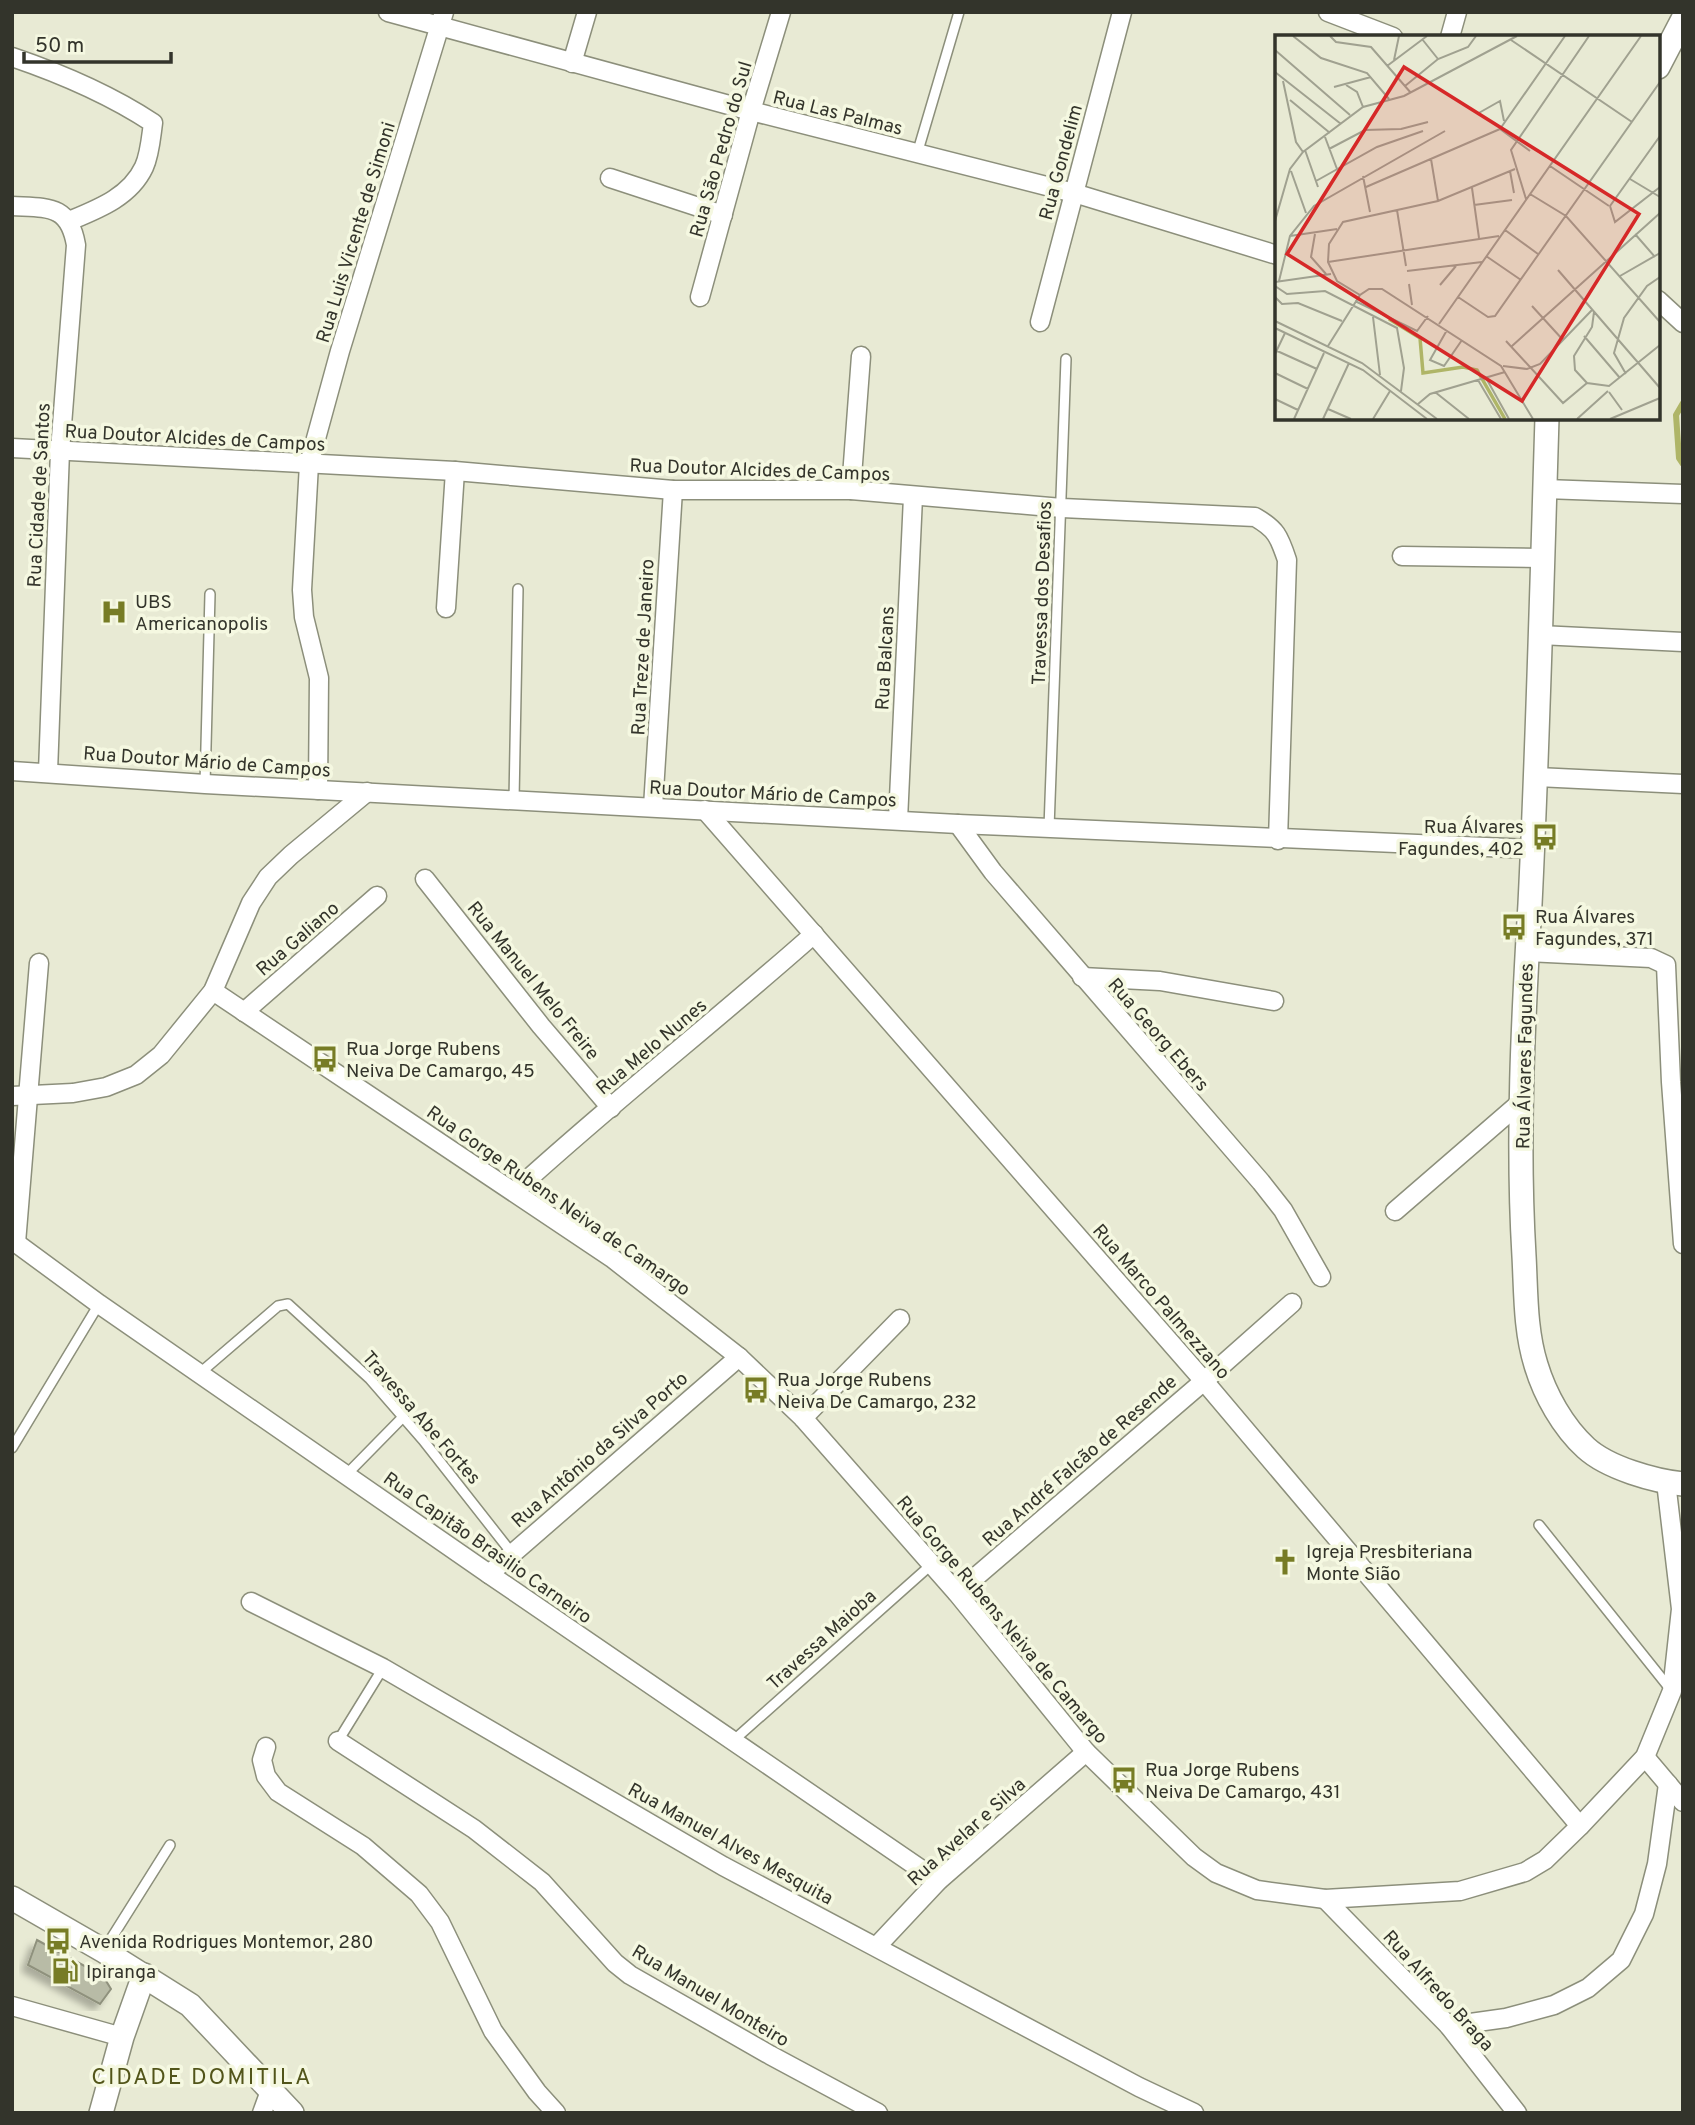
<svg xmlns="http://www.w3.org/2000/svg" width="1695" height="2125" font-family="Overpass,sans-serif">
<style>
.lines{fill:none;stroke-linecap:round;stroke-linejoin:round}
.stream{stroke:#afb567;stroke-width:6}
.building{fill:#b8bba6;stroke:#8f917d;stroke-width:2;filter:url(#shadow)}
.service-casing{stroke:#8c8f7b;stroke-width:12}
.minor-casing{stroke:#8c8f7b;stroke-width:21}
.tertiary-casing{stroke:#8c8f7b;stroke-width:26}
.service{stroke:#fff;stroke-width:9}
.minor{stroke:#fff;stroke-width:18}
.tertiary{stroke:#fff;stroke-width:23}
.labels{text-anchor:middle;stroke-width:7;stroke-linejoin:round;paint-order:stroke}
.street-label{font-size:19px;fill:#33342b;stroke:#f5f8e1}
.poi-label{font-size:19px;fill:#33342b;stroke:#f5f8e1;text-anchor:start}
.quarter-label{font-size:23px;letter-spacing:2px;fill:#52551a;stroke:#f5f8e1}
.inset-river{fill:none;stroke:#afb567;stroke-width:3.5}
.inset-road{fill:none;stroke:#a0a190;stroke-width:2}
.view{fill:#d62828;fill-opacity:0.15;stroke:#d62828;stroke-width:3.5}
.inset-edge{fill:none;stroke:#33342b;stroke-width:3.5}
</style>
<defs>
<filter id="shadow"><feDropShadow dx="-6" dy="6" stdDeviation="3.5" flood-color="#0004"/></filter>
</defs>
<rect width="100%" height="100%" fill="#e8ead4"/>
<g class="lines">
<path class="stream" d="M1683,403L1676,415L1679,458L1683,464"/>
</g>
<path class="building" d="M37,1940L103,1976L111,1989L100,2004L28,1965Z"/>
<g class="lines">
<g class="service-casing">
<g id="service">
<path d="M917,154L959,12"/>
<path d="M205,784L210,594"/>
<path d="M514,800L518,589"/>
<path d="M1049,828L1066,359"/>
<path d="M200,1373L278,1306L288,1304L370,1379L423,1440L511,1552"/>
<path d="M12,1448L99,1304"/>
<path d="M347,1474L403,1417"/>
<path d="M1539,1525L1671,1690"/>
<path d="M734,1740L932,1564"/>
<path d="M338,1741L383,1668"/>
<path d="M104,1950L170,1845"/>
</g>
</g>
<g class="minor-casing">
<g id="minor">
<path d="M388,12L751,111L1074,193L1277,255"/>
<path d="M1328,12L1393,37"/>
<path d="M1450,37L1457,12"/>
<path d="M12,57C62,74 109,94 153,123C151,137 150,154 144,167C130,197 98,209 69,221"/>
<path d="M572,63L587,12"/>
<path d="M610,178L723,215"/>
<path d="M12,206C47,208 69,204 76,245L60,451L48,772"/>
<path d="M700,297L751,111L781,12"/>
<path d="M1658,300L1683,323"/>
<path d="M1040,322L1122,12"/>
<path d="M12,448L455,471L673,490H851L1062,508L1255,517C1276,529 1279,536 1287,560L1278,840"/>
<path d="M1545,489L1683,494"/>
<path d="M851,490L861,356"/>
<path d="M1402,556L1542,558"/>
<path d="M446,608L455,471"/>
<path d="M1540,635L1683,642"/>
<path d="M12,771L205,784L958,824L1532,849"/>
<path d="M1537,777L1683,784"/>
<path d="M318,790L319,678L304,617L302,590L309,464L340,351L444,12"/>
<path d="M653,807L673,490"/>
<path d="M705,810L1204,1381L1580,1826"/>
<path d="M898,820L913,497"/>
<path d="M958,824L993,872L1261,1182L1283,1210L1321,1277"/>
<path d="M425,879L541,1026L611,1108"/>
<path d="M1527,952L1651,958L1666,965L1671,1082L1683,1244"/>
<path d="M1082,977L1160,981L1274,1001"/>
<path d="M213,991L612,1258L739,1357L803,1418L957,1593L1086,1752L1194,1857L1216,1873L1257,1890L1325,1899L1460,1891L1525,1872L1545,1860L1580,1826L1645,1757L1672,1691L1681,1609L1666,1482"/>
<path d="M244,1012L377,896"/>
<path d="M12,1096L73,1093L106,1087L136,1075L161,1055L213,991L251,903L268,877L291,855L367,792"/>
<path d="M515,1191C612,1102 716,1021 814,934"/>
<path d="M1395,1211L1521,1102"/>
<path d="M16,1243L99,1304L489,1574L938,1881"/>
<path d="M16,1243L39,963"/>
<path d="M803,1418L900,1319"/>
<path d="M489,1574L739,1357"/>
<path d="M957,1593L1204,1381L1292,1303"/>
<path d="M251,1602L383,1668L723,1866L1139,2087L1194,2113"/>
<path d="M338,1741L474,1829L542,1882L615,1963L630,1975L770,2055L878,2113"/>
<path d="M266,1747L262,1760L266,1776L278,1792L363,1846L419,1894L440,1922L493,2031L537,2092L556,2113"/>
<path d="M1645,1757L1683,1802"/>
<path d="M1325,1899L1449,2026L1517,2113"/>
<path d="M877,1946L938,1881L1086,1752"/>
<path d="M12,2006L122,2037"/>
<path d="M1449,2026L1506,2018L1554,2005L1588,1988L1621,1960L1644,1914L1657,1864L1668,1784"/>
<path d="M262,2113L270,2091"/>
</g>
</g>
<g class="tertiary-casing">
<g id="tertiary">
<path d="M1658,67L1683,19"/>
<path d="M1547,418C1542,580 1538,742 1530,904C1523,1021 1517,1139 1524,1256C1526,1292 1525,1330 1536,1365C1545,1395 1563,1427 1586,1448C1608,1468 1654,1481 1683,1484"/>
<path d="M12,1898L104,1951L190,2005L292,2113"/>
<path d="M101,2113L122,2037L144,1975"/>
</g>
</g>
<use href="#service" class="service"/>
<use href="#minor" class="minor"/>
<use href="#tertiary" class="tertiary"/>
</g>
<defs>
<g id="hospital-bare" transform="scale(2.1)"><path d="M-5-5h3v3.5h4V-5h3V5h-3V1.5h-4V5h-3Z" fill="#777c25" stroke="#f5f8e1" stroke-width="2.5" paint-order="stroke"/></g>
<g id="bus-bare" transform="scale(2.1)"><path d="M-5-6H5V4H4V6H2V4H-2V6H-4V4H-5ZM-3.5-4V0h7V-4ZM-3.5 1.2v1.5H-2V1.2ZM2 1.2v1.5H3.5V1.2Z" fill="#777c25" stroke="#f5f8e1" stroke-width="2.5" paint-order="stroke"/></g>
<g id="church-bare" transform="scale(2.1)"><path d="M-1.2-6h2.4v3.5h3.3v2.4h-3.3V6h-2.4V-.1h-3.3v-2.4h3.3Z" fill="#777c25" stroke="#f5f8e1" stroke-width="2.5" paint-order="stroke"/></g>
<g id="fuel-bare" transform="scale(2.1)"><path d="M-5.5-6h7V0h2V4h1.3V-2.5L3-4.5l.8-.8L6-3V5H2.5V1h-1V6h-7ZM-4.2-4.7v3.2H.2V-4.7Z" fill="#777c25" stroke="#f5f8e1" stroke-width="2.5" paint-order="stroke"/></g>
</defs>
<g fill-rule="evenodd">
<use href="#hospital-bare" x="114" y="612"/>
<use href="#bus-bare" x="1545" y="837"/>
<use href="#bus-bare" x="1514" y="927"/>
<use href="#bus-bare" x="325" y="1059"/>
<use href="#bus-bare" x="756" y="1390"/>
<use href="#church-bare" x="1285" y="1562"/>
<use href="#bus-bare" x="1124" y="1780"/>
<use href="#bus-bare" x="58" y="1941"/>
<use href="#fuel-bare" x="65" y="1971"/>
</g>
<g class="labels">
<g class="street-label">
<text transform="translate(838 112) rotate(14)" y="7">Rua Las Palmas</text>
<text transform="translate(720 149) rotate(-74)" y="7">Rua São Pedro do Sul</text>
<text transform="translate(1060 162) rotate(-75)" y="7">Rua Gondelim</text>
<text transform="translate(355 232) rotate(-73)" y="7">Rua Luis Vicente de Simoni</text>
<text transform="translate(195 437) rotate(3)" y="7">Rua Doutor Alcides de Campos</text>
<text transform="translate(760 469) rotate(2)" y="7">Rua Doutor Alcides de Campos</text>
<text transform="translate(38 495) rotate(-87)" y="7">Rua Cidade de Santos</text>
<text transform="translate(1041 593) rotate(-88)" y="7">Travessa dos Desafios</text>
<text transform="translate(642 647) rotate(-87)" y="7">Rua Treze de Janeiro</text>
<text transform="translate(884 658) rotate(-87)" y="7">Rua Balcans</text>
<text transform="translate(207 761) rotate(4)" y="7">Rua Doutor Mário de Campos</text>
<text transform="translate(773 793) rotate(3)" y="7">Rua Doutor Mário de Campos</text>
<text transform="translate(297 938) rotate(-41)" y="7">Rua Galiano</text>
<text transform="translate(534 980) rotate(51)" y="7">Rua Manuel Melo Freire</text>
<text transform="translate(1159 1034) rotate(49)" y="7">Rua Georg Ebers</text>
<text transform="translate(651 1046) rotate(-40)" y="7">Rua Melo Nunes</text>
<text transform="translate(1524 1056) rotate(-89)" y="7">Rua Álvares Fagundes</text>
<text transform="translate(559 1200) rotate(35)" y="7">Rua Gorge Rubens Neiva de Camargo</text>
<text transform="translate(1162 1301) rotate(49)" y="7">Rua Marco Palmezzano</text>
<text transform="translate(422 1417) rotate(49)" y="7">Travessa Abe Fortes</text>
<text transform="translate(599 1449) rotate(-41)" y="7">Rua Antônio da Silva Porto</text>
<text transform="translate(1079 1460) rotate(-41)" y="7">Rua André Falcão de Resende</text>
<text transform="translate(488 1547) rotate(35)" y="7">Rua Capitão Brasilio Carneiro</text>
<text transform="translate(1003 1619) rotate(50)" y="7">Rua Gorge Rubens Neiva de Camargo</text>
<text transform="translate(821 1639) rotate(-42)" y="7">Travessa Maioba</text>
<text transform="translate(966 1831) rotate(-42)" y="7">Rua Avelar e Silva</text>
<text transform="translate(731 1843) rotate(29)" y="7">Rua Manuel Alves Mesquita</text>
<text transform="translate(1439 1990) rotate(48)" y="7">Rua Alfredo Braga</text>
<text transform="translate(711 1995) rotate(31)" y="7">Rua Manuel Monteiro</text>
</g>
<g class="poi-label">
<text x="135" y="608">UBS<tspan x="135" dy="22">Americanopolis</tspan></text>
<text x="1524" y="833" text-anchor="end">Rua Álvares<tspan x="1524" dy="22">Fagundes, 402</tspan></text>
<text x="1535" y="923">Rua Álvares<tspan x="1535" dy="22">Fagundes, 371</tspan></text>
<text x="346" y="1055">Rua Jorge Rubens<tspan x="346" dy="22">Neiva De Camargo, 45</tspan></text>
<text x="777" y="1386">Rua Jorge Rubens<tspan x="777" dy="22">Neiva De Camargo, 232</tspan></text>
<text x="1306" y="1558">Igreja Presbiteriana<tspan x="1306" dy="22">Monte Sião</tspan></text>
<text x="1145" y="1776">Rua Jorge Rubens<tspan x="1145" dy="22">Neiva De Camargo, 431</tspan></text>
<text x="79" y="1948">Avenida Rodrigues Montemor, 280</text>
<text x="86" y="1978">Ipiranga</text>
</g>
<g class="quarter-label">
<text x="202" y="2084">CIDADE DOMITILA</text>
</g>
</g>
<g transform="translate(1275 35)">
<rect width="385" height="385" fill="#e8ead4"/>
<path class="inset-river" d="M114,284L145,303L148,338L188,332L202,335L230,384"/>
<path class="inset-road" d="M18,1L46,23L92,38L114,64M55,1L61,7L96,12L136,58M147,4L163,24M236,5L357,87M0,15L75,80M119,25L124,1M112,31L152,1M0,37L66,89M8,46L21,107L28,117M71,50L82,57L88,72M130,51L163,24L193,12L201,1M59,52L96,42M15,65L55,98M202,79L225,66L229,86M225,94L290,1M225,94L255,116M50,102L62,134M54,114L90,95L126,94L153,87M30,115L43,152M156,124L163,166M275,131L334,171M16,136L31,178M235,136L239,158M88,141L95,177M355,144L385,162M41,146L102,112L148,96M91,152L225,94M197,153L204,203M255,159L291,181L385,287M251,164L236,115L314,1M199,170L237,165M335,171L385,101M335,171L340,187L385,152M122,175L131,231M0,186L15,134L28,117L88,72L129,61L242,1M230,195L263,219M40,199L36,222L51,239M360,199L380,222M15,201L62,194M211,221L246,245M53,227L224,201M283,235L385,353M132,236L207,227M345,241L385,218M4,246L15,201L39,171L170,96M0,247L56,239M134,249L137,270M165,250L181,231M0,251L12,259L50,256L122,293L129,333L126,356M85,260L62,246L53,227L54,209L68,187L163,166L240,134M0,262L7,269L23,268L67,286M183,262L213,282L220,281L385,47M80,266L142,296L153,281M257,271L288,305M319,277L317,292L299,321L300,335L312,348L334,351L385,310M98,282L105,340M0,286L87,328L162,384M164,289L366,1M0,293L88,335L152,384M172,295L155,325L169,331L187,305M309,301L345,343M231,306L288,368L312,348M53,311L85,260L94,254H107L226,331L258,384M237,311L385,178M0,315L42,334M0,319L10,298M228,331L252,334L265,329L317,275M0,338L33,354M351,339L339,318L349,283L372,251L385,242M211,343L234,384M203,345L226,384M160,357L194,384M334,357L347,375M0,364L23,375M143,369L155,359L230,337M53,374L76,384M19,384L49,318M48,384L74,328M98,384L115,356M302,384L333,356M335,384L385,363"/>
<path class="view" d="M129,32L364,179L247,366L12,219Z"/>
<rect width="385" height="385" class="inset-edge"/>
</g>
<rect width="1695" height="2125" fill="none" stroke="#33342b" stroke-width="28"/>
<path d="M24 52v10h147v-10" fill="none" stroke="#33342b" stroke-width="3.5"/>
<text x="35" y="52" font-size="21" fill="#33342b" stroke="#f5f8e1" stroke-width="5" paint-order="stroke">50 m</text>
</svg>
